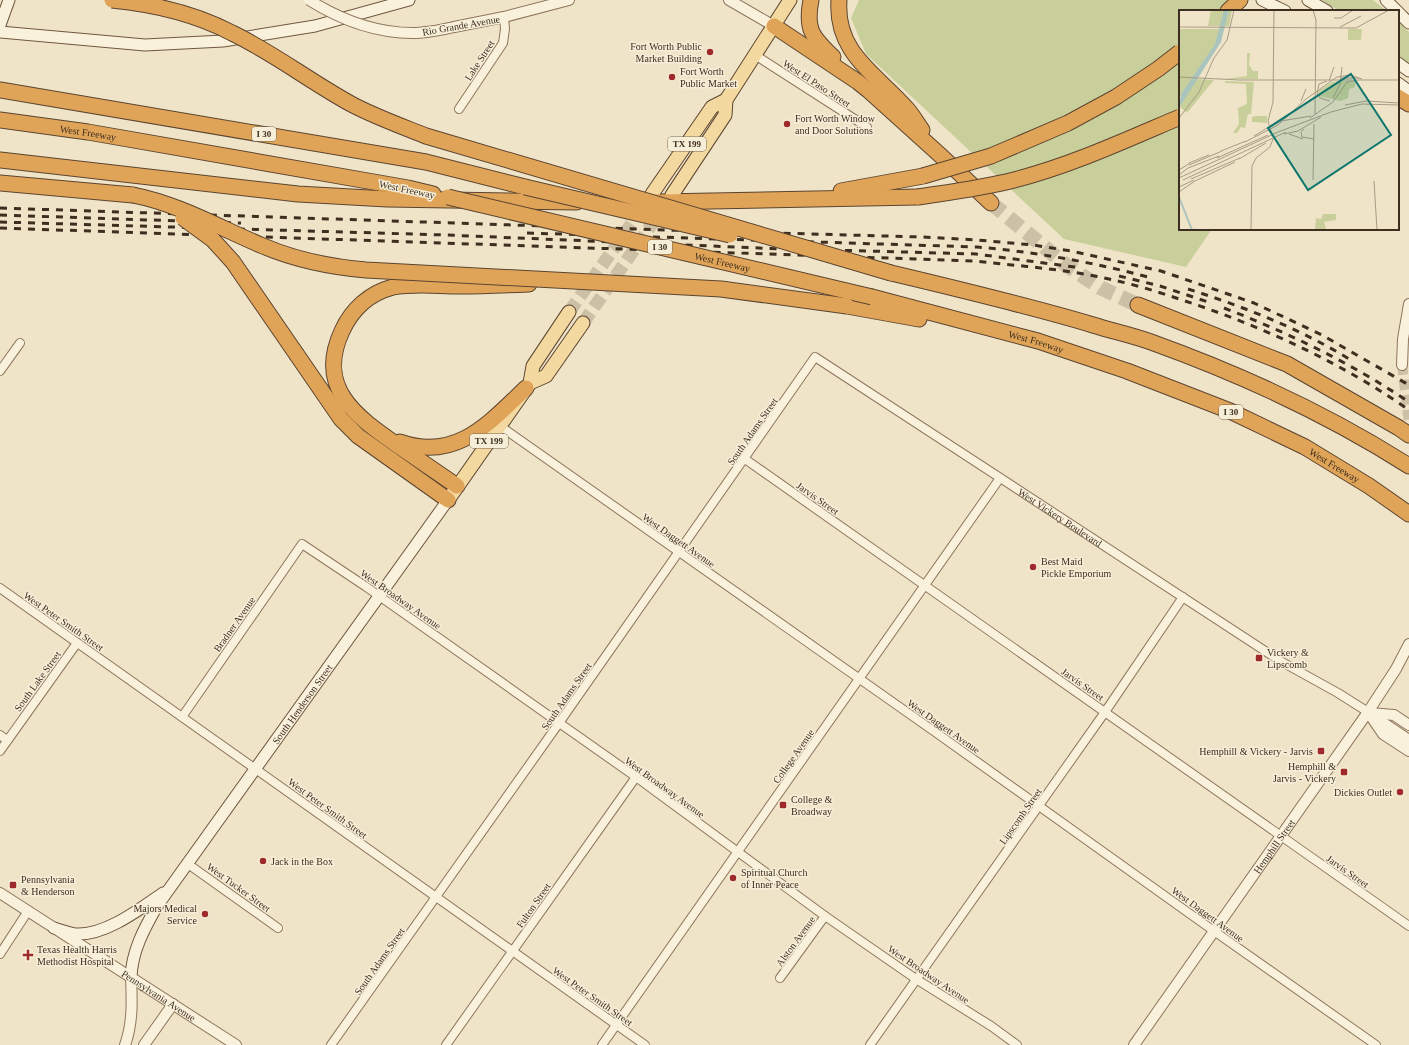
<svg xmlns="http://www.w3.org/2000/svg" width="1409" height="1045" font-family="Georgia,serif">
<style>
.green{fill:#c9cf9b}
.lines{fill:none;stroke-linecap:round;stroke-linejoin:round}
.tertiary-tunnel{stroke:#ccc0a6;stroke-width:10;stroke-dasharray:10 5;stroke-linecap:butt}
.primary-tunnel{stroke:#ccc0a6;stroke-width:13;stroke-dasharray:13 6;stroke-linecap:butt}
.motorway-tunnel{stroke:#ccc0a6;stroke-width:15;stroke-dasharray:15 8;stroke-linecap:butt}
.minor-casing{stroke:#8d765c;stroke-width:10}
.tertiary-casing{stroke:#8d765c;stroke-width:12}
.secondary-casing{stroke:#6f573f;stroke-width:13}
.primary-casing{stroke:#5b4430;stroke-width:15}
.motorway-casing{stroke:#5b4430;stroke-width:17}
.minor{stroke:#faf1dc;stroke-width:8}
.tertiary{stroke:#faf1dc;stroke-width:10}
.secondary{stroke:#faf1dc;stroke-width:11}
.primary{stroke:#f3d9a0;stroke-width:13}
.motorway{stroke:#e0a458;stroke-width:15}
.rail{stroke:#3d2e20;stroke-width:3;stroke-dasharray:7 7;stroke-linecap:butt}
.tertiary-bridge-casing{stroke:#8d765c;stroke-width:12;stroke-linecap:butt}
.motorway-bridge-casing{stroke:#5b4430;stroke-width:17;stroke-linecap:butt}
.tertiary-bridge{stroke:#faf1dc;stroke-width:10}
.motorway-bridge{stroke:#e0a458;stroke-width:15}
.poi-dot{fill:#9e2a2b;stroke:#f7eed8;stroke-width:1.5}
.labels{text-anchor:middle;stroke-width:3;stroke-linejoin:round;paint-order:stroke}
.shield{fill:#f7eed8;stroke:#756857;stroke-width:1}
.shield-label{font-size:9px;font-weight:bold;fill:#3d2e20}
.street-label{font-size:10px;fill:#3d2e20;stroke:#f7eed8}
.poi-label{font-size:10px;fill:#3d2e20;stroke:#f7eed8;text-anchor:start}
.inset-river{fill:none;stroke:#a9c4bc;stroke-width:2}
.inset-road{fill:none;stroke:#a89b85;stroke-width:1}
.view{fill:#0f766e;fill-opacity:0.15;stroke:#0f766e;stroke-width:2}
.inset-edge{fill:none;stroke:#3d2e20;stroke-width:2}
</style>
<rect width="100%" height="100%" fill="#f0e4c8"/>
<g class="green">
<path d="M859,0H1229L1244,11H1180V229H1212L1186,267L1064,239L866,54L851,18Z"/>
<path d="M1322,0H1373L1387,11H1339Z"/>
<path d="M1398,21L1409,32V64L1398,55Z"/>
</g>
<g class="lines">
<path class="tertiary-tunnel" d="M1402,365L1409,424"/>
<g class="primary-tunnel">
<path d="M569,312L644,206"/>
<path d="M583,323L661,211"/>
</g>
<path class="motorway-tunnel" d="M991,203L1066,265L1101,288L1138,305"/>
<g class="minor-casing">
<g id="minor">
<path d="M755,55L867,127"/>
<path d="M459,109L503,43L505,29L504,17"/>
<path d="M0,371L20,343"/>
<path d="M500,426L938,734L1214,931L1376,1045"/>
<path d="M745,459L1409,926"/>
<path d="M0,588L645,1045"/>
<path d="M182,717L302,544L365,586L636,777L825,916L916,979L991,1026L1017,1045"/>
<path d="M0,735L7,740"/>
<path d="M0,751L77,643"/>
<path d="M188,864L278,928"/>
<path d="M0,954L28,911"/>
<path d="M780,978L825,916"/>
<path id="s1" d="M331,1045L559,723L815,357L1282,662L1338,693L1368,712"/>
<path d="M446,1045L636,777"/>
<path d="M602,1045L1000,478"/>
<path d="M870,1045L1105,712L1183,597"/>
</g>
</g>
<g class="tertiary-casing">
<g id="tertiary">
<path d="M729,0L774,26"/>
<path d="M454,27L504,17L569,0"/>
<path d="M1402,365L1403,339L1409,304"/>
<path d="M1368,712L1383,734L1409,751"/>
<path d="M1370,713L1394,715L1409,725"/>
<path d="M1373,716L1409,740"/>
<path id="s2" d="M0,893L236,1045"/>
<path d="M125,1045C133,1023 132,1000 131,977"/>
<path d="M144,1045L173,1004"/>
<path id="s3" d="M1134,1045L1368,712L1396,669L1409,644"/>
</g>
</g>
<g class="secondary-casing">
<g id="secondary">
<path d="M1262,0L1285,11"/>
<path d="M1308,0L1327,11"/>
<path d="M1386,0L1397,11"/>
<path d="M1398,12L1409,23"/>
<path d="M0,25L9,0"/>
<path d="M0,32L145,45L223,41L315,26L409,0"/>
<path d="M1398,63L1409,71"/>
<path d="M1398,83L1409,91"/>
<path d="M54,928C61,930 68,933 75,934C105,936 140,909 163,893"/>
<path id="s4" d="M131,977C132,951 144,929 157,906L448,500"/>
</g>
</g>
<g class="primary-casing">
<g id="primary">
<path d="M652,194L712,107L726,100"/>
<path d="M672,195L725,115L726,100L790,0"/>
<path d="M530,383L546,376L583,323"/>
<path d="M448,500L530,383L533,366L569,312"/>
</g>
</g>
<g class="motorway-casing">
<g id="motorway">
<path d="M811,0C805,30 813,38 833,57"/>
<path d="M839,0C835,54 877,74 908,110C913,116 917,123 922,130"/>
<path d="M1228,11L1240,0"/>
<path d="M774,26L858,82L868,90L940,155L991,203"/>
<path d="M0,90L426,162L525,187"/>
<path d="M1398,97L1409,104"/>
<path id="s5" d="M0,120L88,132L408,188L433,194"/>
<path d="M0,160L298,194L387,199L577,202"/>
<path d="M0,183L133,195"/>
<path d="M841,191L923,176"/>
<path d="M607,203L918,197"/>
<path d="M891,273C958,289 1026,305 1093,325C1112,331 1132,335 1151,342C1240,374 1329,415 1409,466"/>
<path id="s6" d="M872,297L1038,341L1127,371L1230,411L1305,447L1369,486L1409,514"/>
<path d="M1138,305L1287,364L1399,428L1409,435"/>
<path d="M847,306L919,319"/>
<path d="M297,355L341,419L358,436L448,500"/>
<path d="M400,442C456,462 489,423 526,388"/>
<path d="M457,486C438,473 419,460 400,447C357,417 315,389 342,331C352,309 370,293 393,287C415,283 438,286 460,286C483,286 506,285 529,284"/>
</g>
</g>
<use href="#minor" class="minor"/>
<use href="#tertiary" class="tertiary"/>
<use href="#secondary" class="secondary"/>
<use href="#primary" class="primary"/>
<use href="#motorway" class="motorway"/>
<g class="rail">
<path d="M0,208L665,230L922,237L978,240L1033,245L1071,251L1161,271L1254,303L1322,335L1409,385"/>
<path d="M0,215L241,223"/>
<path d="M0,222L446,235L783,249"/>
<path d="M0,228L974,261C1019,266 1065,269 1109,279C1132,284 1156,291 1179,299C1259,325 1339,361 1409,410"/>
<path d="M527,233L977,247C1035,252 1092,262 1148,277"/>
<path d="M831,250L976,254L1082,268"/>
<path d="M1119,276L1160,286L1211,303"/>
<path d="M1188,289C1245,307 1303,330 1354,362"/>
<path d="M1224,308C1289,333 1351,363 1409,402"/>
</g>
<g class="tertiary-bridge-casing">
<path id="tertiary-bridge" d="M309,0C341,20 379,34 417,33C429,32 442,30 454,27"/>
</g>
<g class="motorway-bridge-casing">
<g id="motorway-bridge">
<path d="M112,0C153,4 196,14 232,33C274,53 312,83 353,105C376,117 401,126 426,136L891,273"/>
<path d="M923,176L991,156L1068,123L1116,97L1158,69L1180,52"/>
<path d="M525,187L730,235"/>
<path d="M133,195C179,204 220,228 263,246C296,260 331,267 366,270L721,289L847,306"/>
<path id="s7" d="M448,197L872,297"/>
<path d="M918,197C951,192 983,188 1014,180C1072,165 1126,140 1180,117"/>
<path d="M183,218L213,240L233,262L297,355"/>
</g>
</g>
<use href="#tertiary-bridge" class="tertiary-bridge"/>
<use href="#motorway-bridge" class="motorway-bridge"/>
</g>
<g class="poi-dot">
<circle cx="710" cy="52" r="4"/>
<circle cx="672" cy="77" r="4"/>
<circle cx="787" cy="124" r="4"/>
<circle cx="1033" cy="567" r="4"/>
<rect x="1255" y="654" width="8" height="8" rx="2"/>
<rect x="1317" y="747" width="8" height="8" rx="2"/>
<rect x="1340" y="768" width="8" height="8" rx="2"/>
<circle cx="1400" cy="792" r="4"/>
<rect x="779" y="801" width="8" height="8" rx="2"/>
<circle cx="263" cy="861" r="4"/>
<circle cx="733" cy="878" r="4"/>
<rect x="9" y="881" width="8" height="8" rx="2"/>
<circle cx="205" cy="914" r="4"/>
<path d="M26 949h4v4h4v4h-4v4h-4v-4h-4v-4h4z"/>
</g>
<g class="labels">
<g class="shield">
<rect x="252" y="127" width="24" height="14" rx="3"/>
<rect x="668" y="137" width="38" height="14" rx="3"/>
<rect x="648" y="240" width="24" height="14" rx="3"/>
<rect x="1219" y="405" width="24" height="14" rx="3"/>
<rect x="470" y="434" width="38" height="14" rx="3"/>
</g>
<g class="shield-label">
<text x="264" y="137">I 30</text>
<text x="687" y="147">TX 199</text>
<text x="660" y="250">I 30</text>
<text x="1231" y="415">I 30</text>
<text x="489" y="444">TX 199</text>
</g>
<g class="street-label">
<text transform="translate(461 25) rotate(-10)" y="4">Rio Grande Avenue</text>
<text transform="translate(479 60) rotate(-57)" y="4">Lake Street</text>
<text transform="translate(817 83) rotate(33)" y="4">West El Paso Street</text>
<text dy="4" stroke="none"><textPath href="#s5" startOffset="89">West Freeway</textPath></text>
<text transform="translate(407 189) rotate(12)" y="4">West Freeway</text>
<text dy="4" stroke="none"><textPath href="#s7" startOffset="282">West Freeway</textPath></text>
<text dy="4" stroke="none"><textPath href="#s6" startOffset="170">West Freeway</textPath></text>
<text transform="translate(752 431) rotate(-55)" y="4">South Adams Street</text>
<text dy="4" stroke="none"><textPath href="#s6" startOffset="494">West Freeway</textPath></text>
<text transform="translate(818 498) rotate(35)" y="4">Jarvis Street</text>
<text dy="4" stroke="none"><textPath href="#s1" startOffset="1134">West Vickery Boulevard</textPath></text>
<text transform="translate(679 540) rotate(35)" y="4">West Daggett Avenue</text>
<text transform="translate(401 599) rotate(35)" y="4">West Broadway Avenue</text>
<text transform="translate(64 621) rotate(35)" y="4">West Peter Smith Street</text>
<text transform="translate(234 624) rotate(-55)" y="4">Bradner Avenue</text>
<text transform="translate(37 681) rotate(-54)" y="4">South Lake Street</text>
<text transform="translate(1083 684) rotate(35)" y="4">Jarvis Street</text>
<text transform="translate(566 696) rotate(-55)" y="4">South Adams Street</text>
<text dy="4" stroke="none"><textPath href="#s4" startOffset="325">South Henderson Street</textPath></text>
<text transform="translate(944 726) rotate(35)" y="4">West Daggett Avenue</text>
<text transform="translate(793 756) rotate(-55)" y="4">College Avenue</text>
<text transform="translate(665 787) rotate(36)" y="4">West Broadway Avenue</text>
<text transform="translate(328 808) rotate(36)" y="4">West Peter Smith Street</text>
<text transform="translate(1020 816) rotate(-55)" y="4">Lipscomb Street</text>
<text dy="4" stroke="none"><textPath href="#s3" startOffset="243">Hemphill Street</textPath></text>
<text transform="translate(1348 871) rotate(35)" y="4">Jarvis Street</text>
<text transform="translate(239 887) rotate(36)" y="4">West Tucker Street</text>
<text transform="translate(533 905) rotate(-55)" y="4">Fulton Street</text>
<text transform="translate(1208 914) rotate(36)" y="4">West Daggett Avenue</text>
<text transform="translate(795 941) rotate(-54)" y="4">Alston Avenue</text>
<text transform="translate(379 961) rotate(-55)" y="4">South Adams Street</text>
<text transform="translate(929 974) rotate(34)" y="4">West Broadway Avenue</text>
<text dy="4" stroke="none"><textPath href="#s2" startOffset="189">Pennsylvania Avenue</textPath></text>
<text transform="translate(593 996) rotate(35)" y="4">West Peter Smith Street</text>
</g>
<g class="poi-label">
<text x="702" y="50" text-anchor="end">Fort Worth Public<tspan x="702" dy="12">Market Building</tspan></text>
<text x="680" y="75">Fort Worth<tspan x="680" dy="12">Public Market</tspan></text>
<text x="795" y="122">Fort Worth Window<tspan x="795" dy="12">and Door Solutions</tspan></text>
<text x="1041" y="565">Best Maid<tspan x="1041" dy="12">Pickle Emporium</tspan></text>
<text x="1267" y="656">Vickery &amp;<tspan x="1267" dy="12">Lipscomb</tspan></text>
<text x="1313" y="755" text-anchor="end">Hemphill &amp; Vickery - Jarvis</text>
<text x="1336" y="770" text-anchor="end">Hemphill &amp;<tspan x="1336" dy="12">Jarvis - Vickery</tspan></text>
<text x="1392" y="796" text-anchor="end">Dickies Outlet</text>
<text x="791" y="803">College &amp;<tspan x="791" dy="12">Broadway</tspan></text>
<text x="271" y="865">Jack in the Box</text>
<text x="741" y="876">Spiritual Church<tspan x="741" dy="12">of Inner Peace</tspan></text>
<text x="21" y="883">Pennsylvania<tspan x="21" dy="12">&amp; Henderson</tspan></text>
<text x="197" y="912" text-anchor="end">Majors Medical<tspan x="197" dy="12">Service</tspan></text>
<text x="37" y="953">Texas Health Harris<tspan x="37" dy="12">Methodist Hospital</tspan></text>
</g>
</g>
<g transform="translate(1179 10)">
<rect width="220" height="220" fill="#f0e4c8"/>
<path d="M32,0H53L50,16H29ZM0,19H41L36,34L0,88ZM169,19H183L182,30H169ZM68,43H71L70,55L74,61H79V69H46L68,66ZM17,69L35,70L8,103L1,97ZM46,71L75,72L72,104H69L66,118L62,117L58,123H54L60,114L59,98L68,94L67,74L46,73ZM161,71H176V77L170,79L169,88L161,91L140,86L139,81L153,72ZM77,106H88V113L73,112V107ZM144,204H157V210L145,212L147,219H136L137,208L142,209Z" fill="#c9cf9b"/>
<path d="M45,0H50L42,32L0,98L2,84L36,34Z" fill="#a9c4bc"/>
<path class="inset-river" d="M0,187L13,220"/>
<path class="inset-road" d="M134,0L137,10L136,104M155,8H162L174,0M0,17L177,18L210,0M161,17L182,6M0,67L61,70H173M161,68H180M178,70H220M148,71L140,74L138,84L141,88L151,91M150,71L155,57M154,88L161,74L163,57M122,91L127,79M166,95L187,91L220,93M0,108L20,82L35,48L48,30L55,0M131,108L154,92L168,72L178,70M90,117L102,111L132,106M125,119L122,122L123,127L135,129M105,124L119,121L142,107M110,124L124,129M93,125L89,111L94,92L95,0M75,126L90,117M66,132L99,115L127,89L158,67L171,65L183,69M42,141L67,131M38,148L89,125M60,149L87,133M10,153L30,145M10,155L43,141M0,160L11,153M0,165L9,158L40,146M0,168L99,122L152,102L183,94L220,95M12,169L61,148M4,170L107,122M134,170L135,114M195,171L198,220M0,177L15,170M0,182L16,171L56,152M72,220L73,156L77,148L91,137L94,129"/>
<path class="view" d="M172,64L212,125L129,180L89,118Z"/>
<rect width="220" height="220" class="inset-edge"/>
</g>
</svg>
